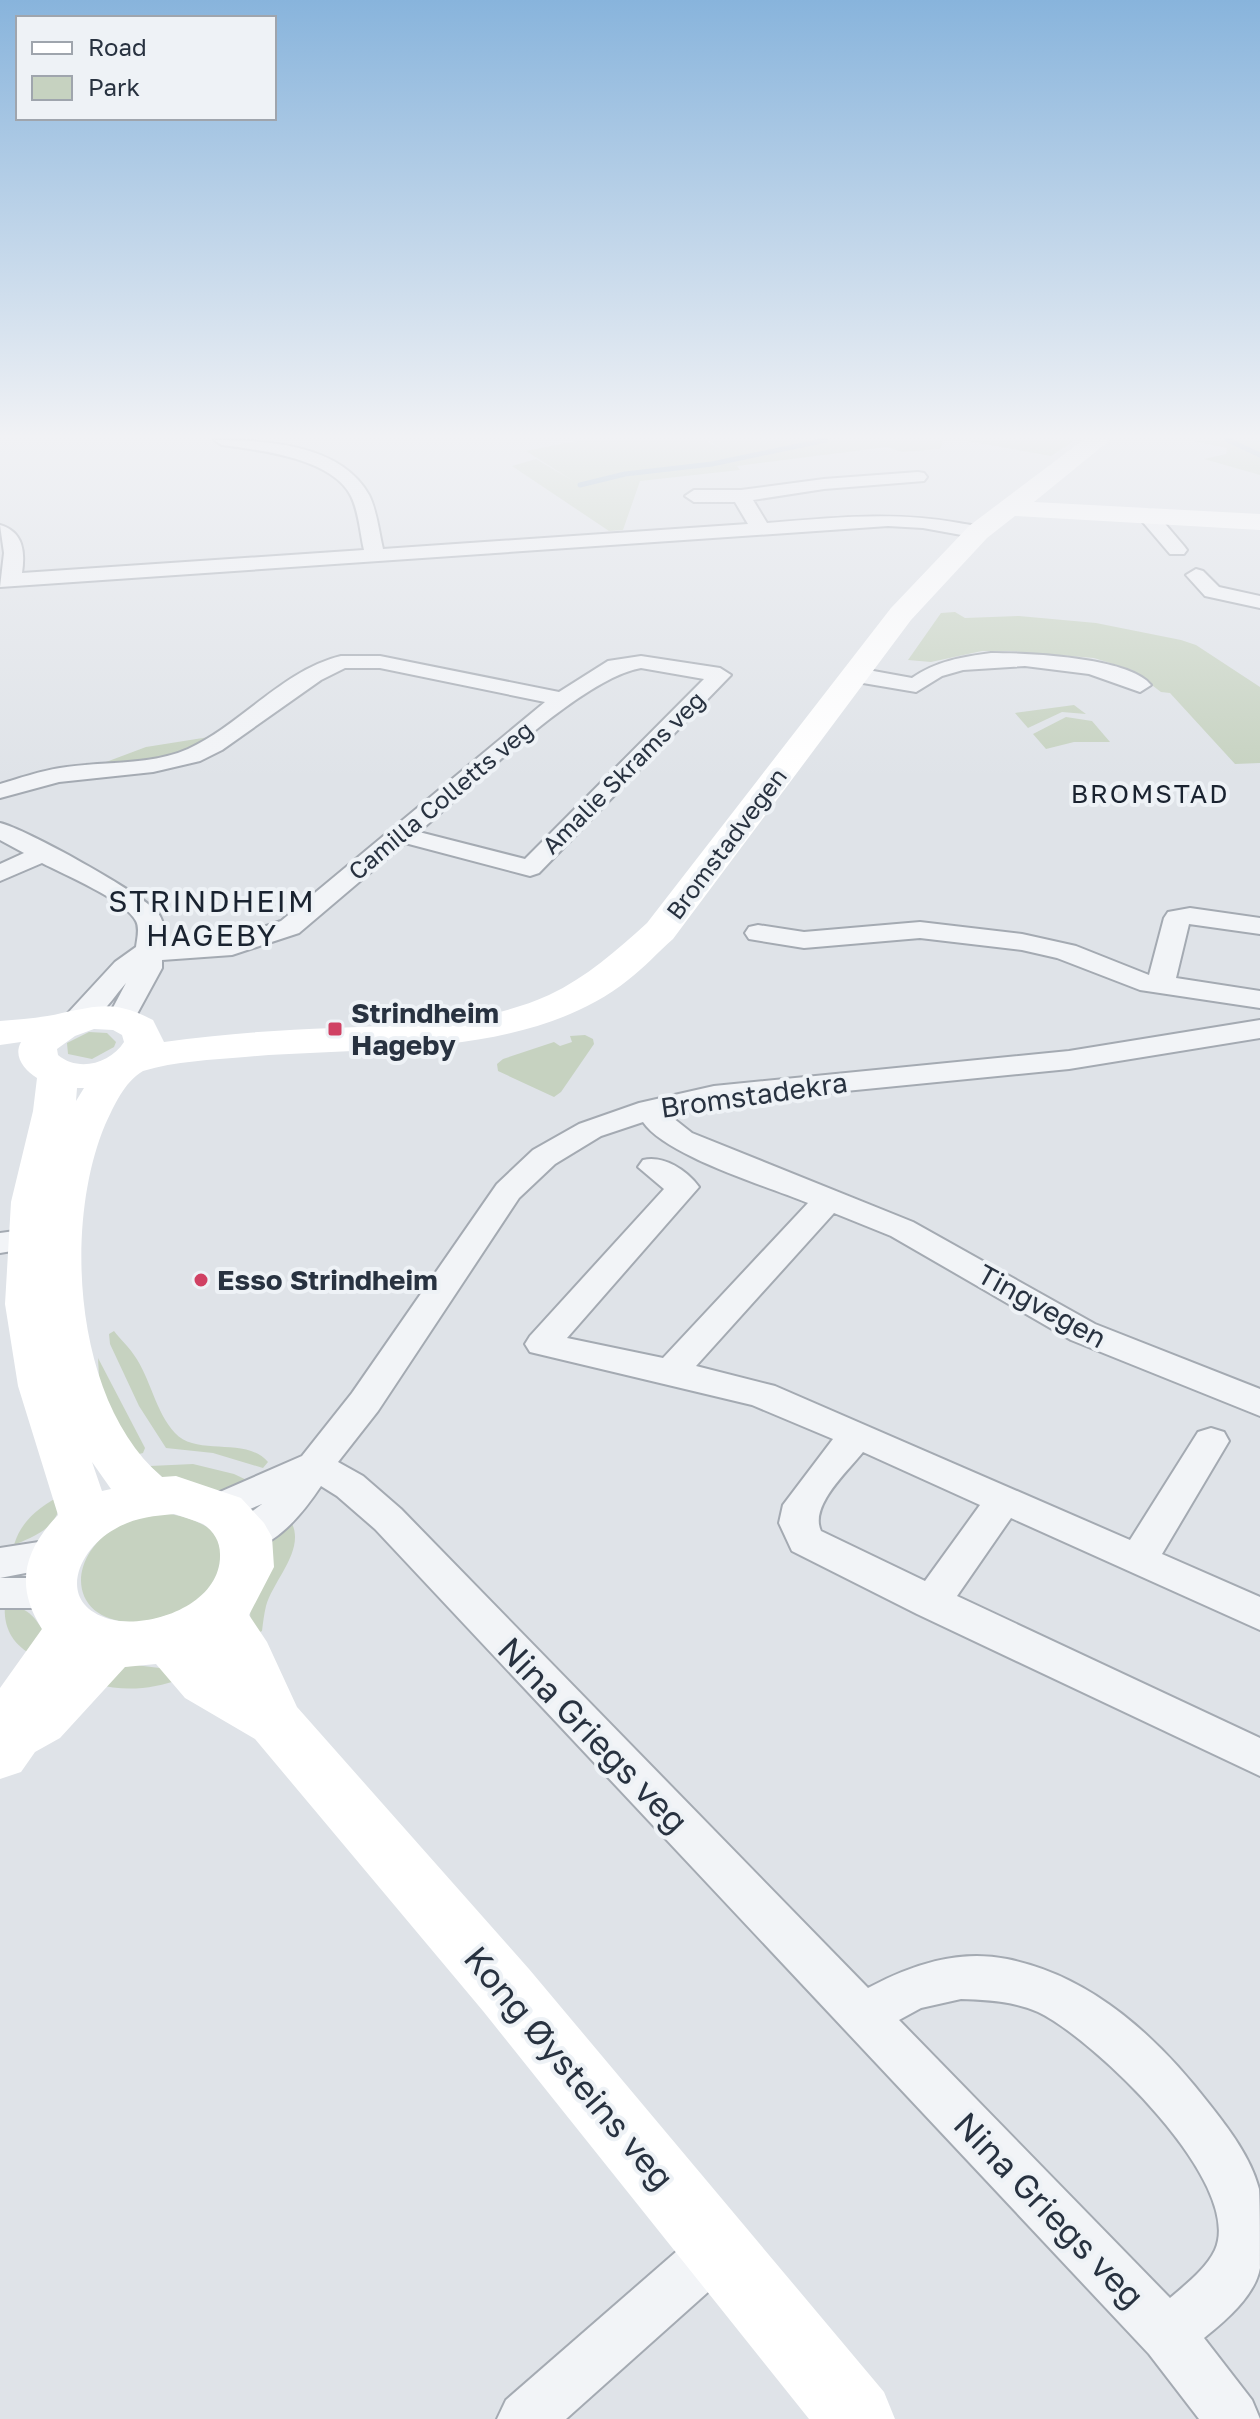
<svg xmlns="http://www.w3.org/2000/svg" width="1260" height="2419" font-family="'Golos Text',sans-serif">
<style>
.green{fill:#c6d2c0}
.lines{fill:none;stroke-linecap:round;stroke-linejoin:round}
.stream{stroke:#99b5c9;stroke-width:5}
.street-casing{stroke:#a4aab2;stroke-width:4}
.street{fill:#f2f4f7;fill-rule:evenodd}
.secondary{fill:#fff;fill-rule:evenodd}
.poi-dot{fill:#d04163;stroke:#eef2f6;stroke-width:3}
.labels{text-anchor:middle;stroke-width:8;stroke-linejoin:round;paint-order:stroke}
.far-street-label{font-size:24px;fill:#283240;stroke:#eef2f6}
.far-neighbourhood-label{font-size:26px;letter-spacing:2px;fill:#1a2330;stroke:#eef2f6}
.poi-label{font-size:28px;font-weight:bold;fill:#283240;stroke:#eef2f6;text-anchor:start}
.street-label{font-size:28px;fill:#283240;stroke:#eef2f6}
.neighbourhood-label{font-size:30px;letter-spacing:2px;fill:#1a2330;stroke:#eef2f6}
.near-street-label{font-size:34px;fill:#283240;stroke:#eef2f6}
</style>
<rect width="100%" height="100%" fill="#dfe3e8"/>
<g class="green">
<path d="M581,440H705L725,451L708,440H821L732,458L733,461L831,440H1075L1051,456L967,441H943L940,449L902,452L887,447L737,466L740,470L640,481L623,530L609,531L512,466L536,459L575,482L526,451Z"/>
<path d="M1188,440H1260V475L1204,459L1226,454L1227,448Z"/>
<path d="M955,612L965,618L1019,616L1096,623L1181,640L1196,645L1260,687V763L1235,764L1170,693L1161,692L1132,670L1094,658L1010,651H982L931,662L908,660L941,613Z"/>
<path d="M1074,705L1086,714L1062,712L1028,728L1015,713Z"/>
<path d="M1066,717L1092,721L1110,742H1074L1046,749L1033,734Z"/>
<path d="M209,737L212,739L162,760L98,765L146,747Z"/>
<path d="M89,1032L107,1033L116,1042L114,1047L92,1059L68,1054L67,1043Z"/>
<path d="M585,1035L593,1039L594,1044L561,1092L554,1097L498,1071L497,1064L503,1059L554,1042L560,1046L572,1042L570,1036Z"/>
<path d="M114,1331C120,1339 129,1347 134,1355C151,1379 155,1411 175,1433C197,1457 246,1436 268,1462L263,1468L213,1453L166,1448L139,1406L110,1344L109,1334Z"/>
<path d="M98,1358L145,1448L143,1453L131,1456L100,1395Z"/>
<path d="M193,1464L234,1474L253,1483L219,1493L171,1485L150,1466Z"/>
<path d="M63,1494C58,1526 43,1533 14,1545C21,1520 41,1506 63,1494Z"/>
<path d="M161,1513C188,1515 233,1529 221,1565C211,1593 194,1609 165,1616C158,1618 149,1621 141,1622C71,1627 60,1560 120,1524C131,1518 149,1516 161,1513Z"/>
<path d="M288,1517C310,1546 274,1578 266,1606C264,1614 263,1623 262,1631L253,1635C245,1610 255,1565 267,1541C271,1533 281,1524 288,1517Z"/>
<path d="M5,1605C25,1607 32,1613 42,1629L31,1654C12,1644 3,1626 5,1605Z"/>
<path d="M135,1665L168,1669L181,1679C153,1689 125,1692 96,1684L108,1670Z"/>
</g>
<g class="lines">
<g class="stream">
<path d="M1228,440L1260,455"/>
<path d="M580,485L625,474L712,464L826,440"/>
</g>
<g class="street-casing">
<g id="street">
<path d="M214,440C265,440 341,444 369,495C377,511 379,532 383,549L748,524L735,502H694L685,496L694,490H741L824,479L918,472L924,473L927,477L924,481L824,489L753,500L767,523C832,518 894,511 959,523C969,525 981,525 988,532L978,538L923,528L888,526L0,587L4,553L0,525C24,532 25,553 22,573L364,550C360,533 359,512 351,496C332,458 259,450 222,445Z"/>
<path d="M1148,510L1155,512L1184,546L1187,550L1184,554H1170L1141,520L1139,516Z"/>
<path d="M1196,569L1203,571L1219,587L1260,596V608L1205,596L1186,575Z"/>
<path d="M991,653C1026,653 1129,657 1151,685L1140,692L1089,674L1025,666L963,670L942,676L916,692L857,682L846,675L857,668L912,678C936,661 962,657 991,653Z"/>
<path d="M341,656H380L559,692L608,661L641,656L720,668L731,675L539,873L530,876L405,843L299,933L232,955L162,960V968L131,1025L121,1028L111,1025L107,1019L126,983C110,1001 93,1032 67,1026L63,1020L67,1014L115,962L136,947C137,939 140,928 136,921C125,900 65,875 42,863L0,881V864L24,853L0,840V823C24,828 145,895 158,913C165,923 164,932 163,943L228,939L281,921L545,702L380,668H345L321,680L222,750L200,761L153,772L59,782L0,798V784C20,778 40,771 60,768C101,761 150,766 188,749C242,724 283,670 341,656ZM641,668L704,679L525,859L419,832C469,789 581,678 641,668Z"/>
<path d="M1190,908L1260,918V934L1189,924L1176,978L1260,991V1008L1140,990L1057,958L1022,950L920,938L804,948L749,939L745,933L749,927L758,925L804,932L920,922L1022,934L1076,946L1149,975L1164,918L1168,912Z"/>
<path d="M1260,1020V1038L1069,1069L714,1104L668,1114L692,1133L913,1222L1095,1324L1260,1389V1416L1071,1340L891,1236L834,1213L696,1366L775,1386L1130,1540L1198,1432L1211,1428L1224,1432L1229,1441L1162,1554L1260,1597V1630L1011,1518L957,1596L1260,1738V1776L917,1614L792,1551L779,1523L783,1505L833,1439L752,1405L530,1352L525,1344L530,1336L664,1189L638,1167L643,1160C663,1155 687,1170 699,1187L567,1338L663,1358L808,1203C767,1186 666,1156 643,1122L601,1136L555,1164L519,1198L378,1411L338,1462L363,1476L401,1509L868,1988C911,1965 958,1949 1007,1959C1093,1976 1159,2039 1210,2105C1229,2129 1251,2158 1259,2189C1260,2205 1260,2251 1260,2268C1255,2296 1225,2321 1204,2338L1252,2400L1260,2419H1199L1149,2354L375,1529L337,1496L321,1486C303,1513 268,1559 231,1547L226,1537L231,1527L262,1504L219,1522L206,1518L200,1508L206,1498L302,1456L352,1393L497,1184L533,1150L579,1124L639,1103L714,1086L1069,1051ZM863,1452L980,1505L925,1581L821,1531C809,1506 848,1471 863,1452ZM961,1999C987,2000 1013,2001 1038,2012C1093,2038 1245,2183 1215,2250C1206,2269 1185,2285 1170,2298L899,2020L921,2008Z"/>
<path d="M30,1229L42,1232L46,1239L42,1246L0,1253V1233Z"/>
<path d="M58,1539L72,1544L77,1554L72,1564L0,1578V1548Z"/>
<path d="M0,1578H51L65,1582L71,1593L65,1604L51,1608H0Z"/>
<path d="M718,2223L736,2231L744,2249L736,2267L566,2419H497L506,2400L700,2231Z"/>
</g>
</g>
<use href="#street" class="street"/>
<path class="secondary" d="M1083,440H1110L1034,502L1260,514V530L1015,516L987,538L911,620L673,939C658,952 644,968 628,980C528,1060 365,1046 245,1057C212,1060 175,1061 143,1071C124,1082 114,1106 105,1125C63,1226 74,1402 162,1477L176,1476L241,1498L264,1523L272,1537L274,1567L249,1615L267,1642L297,1707L529,1969L884,2392L895,2419H809L483,2011L255,1739L185,1698L156,1664L125,1667L60,1738L35,1752L21,1772L0,1779V1688L42,1629C15,1587 23,1551 58,1515L18,1386L5,1304L11,1202L33,1111L37,1078C24,1070 13,1056 21,1042L0,1045V1021C21,1019 42,1018 62,1013C101,1005 116,1001 153,1020L164,1042C220,1034 277,1030 334,1028C405,1025 483,1025 549,995C587,977 616,951 647,923L891,608L969,526ZM94,1029L113,1030L122,1035L124,1042C110,1064 78,1072 58,1055L57,1049L75,1036ZM77,1088H84L76,1101ZM92,1462L111,1489L102,1491ZM174,1514C183,1517 194,1520 203,1524C214,1531 220,1542 220,1554C222,1604 150,1630 109,1619C55,1603 78,1549 115,1529C133,1518 153,1516 174,1514Z"/>
</g>
<linearGradient id="sky" x2="0" y2="1"><stop stop-color="#88b4dc"/><stop offset="0.56" stop-color="#f1f2f5"/><stop offset="1" stop-color="#f1f2f5" stop-opacity="0"/></linearGradient>
<rect width="1260" height="779" fill="url(#sky)"/>
<g class="poi-dot">
<rect x="327" y="1021" width="16" height="16" rx="4"/>
<circle cx="201" cy="1280" r="8"/>
</g>
<g class="labels">
<g class="far-street-label">
<text transform="translate(624 773) rotate(-45)" y="8">Amalie Skrams veg</text>
<text transform="translate(441 801) rotate(-40)" y="8">Camilla Colletts veg</text>
<text transform="translate(727 844) rotate(-53)" y="8">Bromstadvegen</text>
</g>
<g class="far-neighbourhood-label">
<text x="1150" y="803">BROMSTAD</text>
</g>
<g class="poi-label">
<text x="351" y="1023">Strindheim<tspan x="351" dy="32">Hageby</tspan></text>
<text x="217" y="1290">Esso Strindheim</text>
</g>
<g class="street-label">
<text transform="translate(754 1095) rotate(-8)" y="10">Bromstadekra</text>
<text transform="translate(1042 1306) rotate(29)" y="10">Tingvegen</text>
</g>
<g class="neighbourhood-label">
<text x="212" y="912">STRINDHEIM<tspan x="212" dy="34">HAGEBY</tspan></text>
</g>
<g class="near-street-label">
<text transform="translate(593 1735) rotate(46)" y="12">Nina Griegs veg</text>
<text transform="translate(569 2068) rotate(50)" y="12">Kong Øysteins veg</text>
<text transform="translate(1049 2210) rotate(46)" y="12">Nina Griegs veg</text>
</g>
</g>
<rect x="16" y="16" width="260" height="104" fill="#eef2f6" stroke="#9fa5ad" stroke-width="2"/>
<rect x="32" y="42" width="40" height="12" fill="#ffffff" stroke="#9fa5ad" stroke-width="2"/>
<text x="88" y="56" font-size="24" fill="#283240">Road</text>
<rect x="32" y="76" width="40" height="24" fill="#c6d2c0" stroke="#9fa5ad" stroke-width="2"/>
<text x="88" y="96" font-size="24" fill="#283240">Park</text>
</svg>
